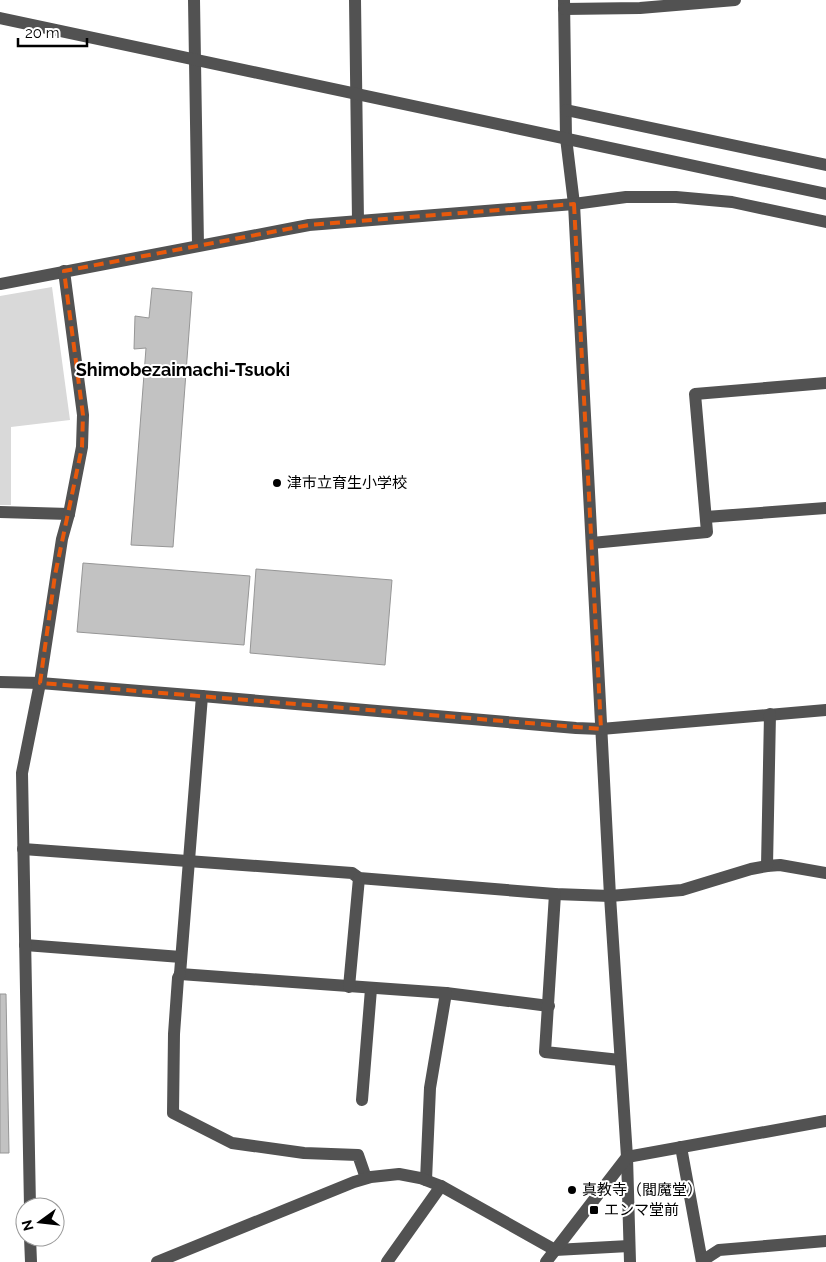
<svg xmlns="http://www.w3.org/2000/svg" width="826" height="1262" font-family="Raleway,'Noto Sans JP',sans-serif">
<style>
.green{fill:#d9d9d9}
.building{fill:#c2c2c2;stroke:#969696}
.lines{fill:none;stroke-linecap:round;stroke-linejoin:round}
.minor{stroke:#525252;stroke-width:12}
.marked{fill:none;stroke:#e8590c;stroke-width:4;stroke-dasharray:10 6;stroke-linejoin:round}
.poi-dot{fill:#000;stroke:#fff;stroke-width:2}
.labels{text-anchor:middle;stroke-width:4;stroke-linejoin:round;paint-order:stroke}
.poi-label{font-size:15px;fill:#000;stroke:#fff;text-anchor:start}
.quarter-label{font-size:18px;font-weight:bold;fill:#000;stroke:#fff}
</style>
<rect width="100%" height="100%" fill="#fff"/>
<path class="green" d="M52,287L70,420L11,427V505H0V296Z"/>
<g class="building">
<path d="M152,288L192,292L173,547L131,545L146,348L134,349L135,316L149,318Z"/>
<path d="M83,563L250,576L244,645L77,632Z"/>
<path d="M256,569L392,580L385,665L250,653Z"/>
<path d="M0,994H6L9,1153H0Z"/>
</g>
<g class="lines">
<g class="minor">
<path d="M194,0L198,245"/>
<path d="M355,0L358,221"/>
<path d="M564,0L566,138L574,204L610,896L627,1157L630,1262"/>
<path d="M564,9L640,8L735,0"/>
<path d="M0,18L826,194"/>
<path d="M566,110L826,165"/>
<path d="M0,284L309,225L574,204L626,197H676L732,202L826,222"/>
<path d="M0,512L69,514"/>
<path d="M706,517L826,508"/>
<path d="M592,543L707,532L695,394L826,383"/>
<path d="M0,682L40,683L202,696L576,728L601,729L826,710"/>
<path d="M202,696L180,974L446,993L549,1006"/>
<path d="M23,849L352,873L359,878L555,894L610,896L682,890L751,869L767,866L780,865L826,873"/>
<path d="M767,866L770,714"/>
<path d="M555,894L545,1052L620,1060"/>
<path d="M25,945L181,957"/>
<path d="M180,974L178,978L174,1034L173,1113L232,1143L304,1153L358,1155L366,1178"/>
<path d="M349,987L359,878"/>
<path d="M362,1100L371,989"/>
<path d="M681,1147L702,1262"/>
<path d="M426,1180L430,1088L446,993"/>
<path d="M30,1207L22,773L40,683L62,539L69,514L82,447L83,415L64,271"/>
<path d="M30,1237L31,1262"/>
<path d="M702,1261L719,1250L826,1241"/>
<path d="M157,1262L354,1182L371,1177L399,1174L420,1178L441,1186L555,1250L629,1246"/>
<path d="M387,1262L441,1186"/>
<path d="M546,1262L627,1157L826,1121"/>
</g>
</g>
<path class="marked" d="M574,204L601,729L40,683L55,575L82,447L83,415L64,271L309,225Z"/>
<g class="poi-dot">
<circle cx="277" cy="483" r="5"/>
<circle cx="572" cy="1190" r="5"/>
<rect x="589" y="1205" width="10" height="10" rx="2.5"/>
</g>
<g class="labels">
<g class="poi-label">
<text x="287" y="488">津市立育生小学校</text>
<text x="582" y="1195">真教寺（閻魔堂）</text>
<text x="604" y="1215">エンマ堂前</text>
</g>
<g class="quarter-label">
<text x="183" y="376">Shimobezaimachi-Tsuoki</text>
</g>
</g>
<g transform="translate(40 1222) rotate(255)"><circle r="24" fill="#ffffff" stroke="#999999"/>
<path d="M0-4L9 19L0 12L-9 19Z" fill="#000000"/>
<text y="-8" font-size="14" font-weight="bold" text-anchor="middle" fill="#000000">N</text>
</g>
<path d="M18 38v8h69v-8" fill="none" stroke="#000000" stroke-width="2.5"/>
<text x="25" y="38" font-size="15" fill="#000000" stroke="#ffffff" stroke-width="4" paint-order="stroke">20 m</text>
</svg>
